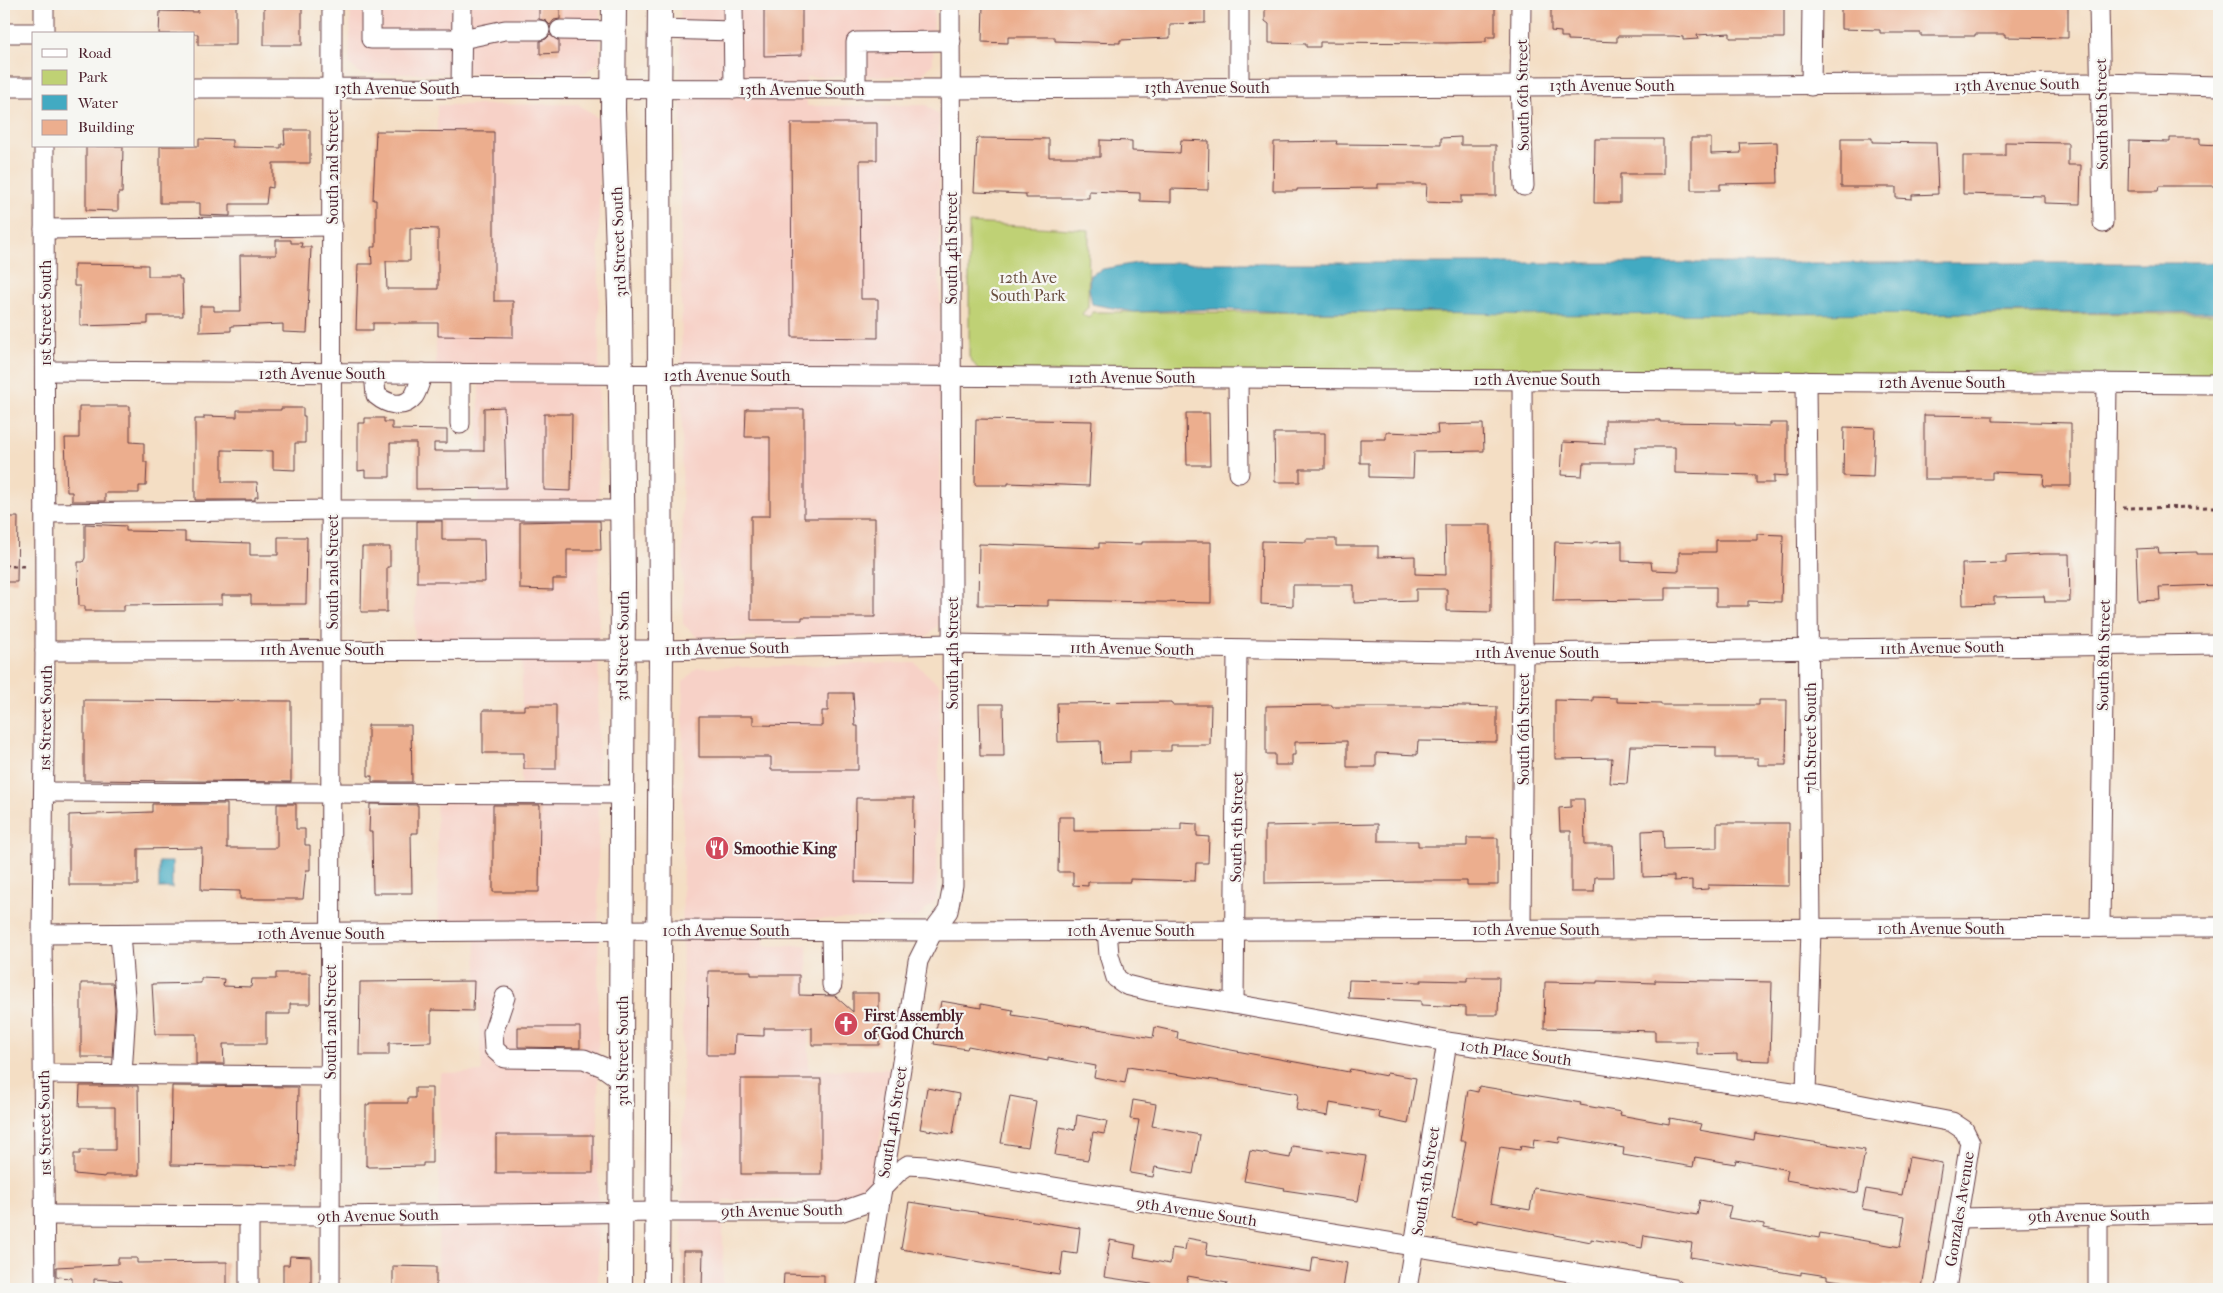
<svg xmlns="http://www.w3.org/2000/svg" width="2223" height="1293" font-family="'IM FELL French Canon',serif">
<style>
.built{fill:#f7d1c7}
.green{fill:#bfd174;stroke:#847850}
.water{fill:#42aac2;stroke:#466476}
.building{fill:#ecae8e;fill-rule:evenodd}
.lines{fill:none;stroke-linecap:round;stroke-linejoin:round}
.minor-casing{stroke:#643c42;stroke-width:21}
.major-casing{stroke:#643c42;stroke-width:26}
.path{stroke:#643c42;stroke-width:3;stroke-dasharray:4 4;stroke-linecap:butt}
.minor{stroke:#fff;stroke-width:19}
.major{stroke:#fff;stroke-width:24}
.labels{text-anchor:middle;stroke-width:4.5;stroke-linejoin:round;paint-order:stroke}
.street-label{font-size:16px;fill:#4a1f2b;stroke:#f6f6f2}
.park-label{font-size:16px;fill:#674c3d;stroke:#f6f6f2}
.poi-label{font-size:16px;font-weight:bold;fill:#4a1f2b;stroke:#f6f6f2;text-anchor:start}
</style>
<rect width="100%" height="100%" fill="#f6f6f2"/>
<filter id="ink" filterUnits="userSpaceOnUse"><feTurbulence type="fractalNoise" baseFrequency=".02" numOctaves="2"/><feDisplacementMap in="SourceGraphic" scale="10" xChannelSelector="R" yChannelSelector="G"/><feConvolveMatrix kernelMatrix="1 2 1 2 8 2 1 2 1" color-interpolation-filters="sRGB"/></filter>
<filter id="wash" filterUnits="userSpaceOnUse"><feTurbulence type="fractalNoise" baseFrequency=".0096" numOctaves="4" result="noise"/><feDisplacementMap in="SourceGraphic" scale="20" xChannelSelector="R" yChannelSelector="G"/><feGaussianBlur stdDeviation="1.12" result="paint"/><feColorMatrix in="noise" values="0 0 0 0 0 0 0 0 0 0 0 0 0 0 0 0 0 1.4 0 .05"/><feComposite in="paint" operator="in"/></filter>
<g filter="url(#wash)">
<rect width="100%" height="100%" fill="#f4dec4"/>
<g class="built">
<path d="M351,4H600V62L584,73L361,74L349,64Z"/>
<path d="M680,4H934L933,63L921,76L806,77L807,106L926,105L939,115L941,622L926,637L698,638L683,624Z"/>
<path d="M578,104L599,119L598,1289H438L440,1073L482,1072L475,929L439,930L436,789L521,787L522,652H414L417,506H478L479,371L436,370L437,105Z"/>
<path d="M915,663L940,686L937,899L917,918L764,920V946L807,945L809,1070L892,1069L872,1184L857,1200H723V1289H682L683,682L697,668Z"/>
</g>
<path class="green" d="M969,223L1089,230L1088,307L1082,314L1088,318L1093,312H1112L2219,314V378L980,372L969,357Z"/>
<g class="water">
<path d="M1137,263H2219V312L1531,315L1445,312H1289L1215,309L1134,312L1092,304L1089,288L1090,275L1103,269Z"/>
<rect x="159" y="862" width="13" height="26"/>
</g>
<g id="blocks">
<g class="building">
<path d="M198,4H236V45H198V34H159L160,11L198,12Z"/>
<rect x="264" y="4" width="38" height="41"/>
<path d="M539,4H560V19L554,20L550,25L546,21L539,19Z"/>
<path d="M764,4H802V55L764,56Z"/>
<path d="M983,4H1205V23L1170,24V38L1120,40V43L1055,41V37H1008V43L982,42Z"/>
<path d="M1265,4H1495V37H1486V42L1446,43L1320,42V47H1306V44L1269,43V24L1265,21Z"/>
<path d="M1551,4H1784V38H1730V33L1697,35L1698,39L1683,40V37L1674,36H1617V42L1568,40V37H1561V32L1551,31Z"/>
<path d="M1841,4H2068V38L2005,37V34H1975V36H1921V33H1880V30L1841,29Z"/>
<path d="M550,35L559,41V53L540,54V41L546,39Z"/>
<path d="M791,123H877V160H860L861,299H878V338L792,337Z"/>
<path d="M284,130H310V163H273V188L268,187L266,204H230V216L200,215V203H160V146H199V139L232,140V147L281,148V144H285Z"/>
<path d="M376,131L494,132V301H513V337L438,336V323H373V330H356L358,264H372L371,247H376V200H373ZM410,228L438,229V289H387L386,261H410Z"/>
<path d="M1461,137V145H1496V196H1461V203L1426,202L1427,184H1378V188L1297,189V191H1273L1274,142L1337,141L1336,144L1441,145V138Z"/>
<path d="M977,138L1049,139V157H1100V140L1132,141V151L1180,153L1181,140L1209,141L1208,190L1171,189V202L1140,201V193L1089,191V198H1026V194L974,192Z"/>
<path d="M1691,138H1711V154L1741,153L1740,143L1777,142L1778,183L1720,184V190H1691Z"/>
<path d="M1841,138H1872V142L1936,143L1938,194L1912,195V199L1896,198V187H1841Z"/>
<path d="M2170,138H2200V144L2219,145V186H2159L2158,191H2128L2129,141L2170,142Z"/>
<path d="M1595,139H1663V174H1620V203H1594Z"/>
<path d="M2005,142L2068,143V165H2081L2080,204L2044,203V196L1963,194V156H2005Z"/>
<path d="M86,146H123L122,193H118V211L86,210Z"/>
<path d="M276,240H291V243H302L301,247H311L307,333L283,332V324L231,326V331L200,332V306H214V311H241L240,255H276Z"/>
<path d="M74,264L148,265V276H179V279H182L183,316H148V324L80,326V286H74Z"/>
<path d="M79,406H130V442L144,443V462H147L146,486H139V493H105V501H72V492H67L65,438H79Z"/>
<path d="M504,407L506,488L416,489V443H390V477H365V470L358,471V423H365V418H384V422H392V429L447,430V443H434V451H484V408Z"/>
<path d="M281,408H303V416H305V443H295V470L273,469V451L222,450V482H257L258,497H255V500H195V419H204V416L237,417V410H281Z"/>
<path d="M746,409H804V518H875V617H802V620H751V516H770V437H745Z"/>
<path d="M1186,413H1209L1210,465H1187Z"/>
<path d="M544,414H572L571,491L544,490Z"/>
<path d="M1924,415L1993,416V421L2071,423V486H2043L2044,474L1992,472V479H1924Z"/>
<path d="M976,419L1092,421L1089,486L1008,483V485H975Z"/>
<path d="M1605,420H1660V422L1735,423V425L1770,426V423H1787V476L1774,475V483H1756V475L1675,473V447H1635V463H1583L1582,476L1561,475L1563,442L1605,444Z"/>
<path d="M1483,424L1484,451L1414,452L1413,478L1369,477V463H1360V439H1386V432L1438,434L1437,425Z"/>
<path d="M1844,427L1875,428L1873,477L1843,476Z"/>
<path d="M1274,433H1325V469H1300V482H1275Z"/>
<path d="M4,517H18L17,582H4Z"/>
<path d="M417,521H442V540H484L485,582H417Z"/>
<path d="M566,521H600L601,550H567V579H553V590L520,589V522Z"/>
<path d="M85,524L126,526V531L185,532V541L250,543V555H278V537H307L306,604H251V595H222V604L124,605V611H85V606H79L78,562H83L85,558Z"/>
<path d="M1445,525H1491V612L1447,611V589H1416V601L1354,603V585H1293V606L1261,604L1262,541L1306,542V539H1336V546H1378V557L1415,556V574L1446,575Z"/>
<path d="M1757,534L1783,535L1781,602L1748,601V606H1716V587H1665V600L1553,601L1555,542L1593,543V542L1622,541V561L1651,562L1652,570L1679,571V552H1716V540H1757Z"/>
<path d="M1142,542H1211V603L1048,600V606L978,605L979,544L1099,548V543L1142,544Z"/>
<path d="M362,547H390V567H387V612H361Z"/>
<path d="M2158,548L2159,553L2197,552V554H2219V585L2159,587L2160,600L2138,601L2136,549Z"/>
<path d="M2044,554H2069L2070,602H2045L2044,596L1994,597V604L1963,605L1962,564L2006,563V556Z"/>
<path d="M828,693H853L855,726H858V770H771V757H699V716H753V725L822,726V711H828Z"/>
<path d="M1593,697L1617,698V702L1661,703V705H1759V700H1787L1786,765H1758V758H1716V747L1630,746L1627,784L1610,783L1612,758L1555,759V700L1593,701Z"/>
<path d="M84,700L291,701V782L84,780Z"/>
<path d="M1172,702V705H1211L1210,745H1171V751H1130V762L1101,763L1100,741L1058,742L1057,703Z"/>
<path d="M979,704H1003L1004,756H980Z"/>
<path d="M524,705H556V769H524V753H483V710H524Z"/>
<path d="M1332,705V707H1430V705L1497,707V742L1418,741L1417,755L1376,753V767H1347V741L1295,742V755H1292V765H1275V754H1266V706Z"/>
<path d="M368,725H411L412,782H372V776H368Z"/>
<path d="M856,798H914L913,883L855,882Z"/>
<path d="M1571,799H1584L1585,845H1613L1614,877H1595L1594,892H1571V831H1560L1559,808L1571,807Z"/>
<path d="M152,804H227V848H277V804H296V829H305V845H310V870H306L303,899H240V891L201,890L202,848L138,849V885H69V815L152,812Z"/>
<path d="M370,804L418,805V833H411L412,893H373L372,832H369Z"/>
<path d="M493,805H540L539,892H493Z"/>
<path d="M1059,817H1074V831L1181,830V823L1197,824V836L1209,837L1208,863H1196L1195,881L1130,879V882H1088V886L1073,885V872H1058Z"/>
<path d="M1717,823H1789V886L1708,885V889L1692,890V880L1674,881V876L1643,877L1642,831L1663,830L1664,849L1717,848Z"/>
<path d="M1378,824V841H1418V846H1467V838H1498V885H1467V881H1421L1265,883V826Z"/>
<path d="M708,971H751V975H799V995L835,996L853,1012V993H879V1045H812V1028H764V1036L735,1035L734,1055H707Z"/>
<path d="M276,973H310V1004H290V1014H266V1044H223L224,1064H196V1034H155L152,984L201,983V978L224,979L223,986L251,987L252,979H276Z"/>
<path d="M1467,977H1499L1498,1015H1466V1007L1421,1005V1001L1348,998L1349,980L1421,982V980L1467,981Z"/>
<path d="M1655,980L1772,982L1770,1061L1737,1060V1054L1697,1055V1041H1655V1031L1544,1028L1545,982L1597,983V981L1655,983Z"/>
<path d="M474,981L473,1011L431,1010V1042L389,1043V1055H359L360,982Z"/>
<path d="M81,983H113L115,1009L112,1057H81Z"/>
<path d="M941,1001L981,1008V1004L1013,1010L1012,1015L1153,1038L1155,1027L1178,1032L1177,1039L1215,1047L1349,1072L1350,1069L1386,1076L1387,1073L1416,1078L1408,1124L1379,1118L1380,1112L1330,1103L1328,1116L1296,1110L1298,1094L1247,1085L1128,1067L1125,1083L1094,1077L1096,1066L1048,1057V1061L968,1046L967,1049L934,1044Z"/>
<path d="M518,1027H580V1048L518,1047Z"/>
<rect x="741" y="1079" width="80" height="95"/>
<path d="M80,1086H138L139,1175H105V1177L74,1174V1154H80V1150H115V1107H79Z"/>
<path d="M172,1086L298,1087L297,1167L171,1165Z"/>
<path d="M1479,1086L1581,1103L1580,1105L1621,1112L1620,1115L1669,1124L1670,1118L1701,1124L1699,1130L1754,1140L1755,1133L1865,1150L1858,1193L1786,1180L1788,1170L1736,1160L1735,1164L1695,1157L1693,1167L1623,1155L1624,1148L1560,1137L1559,1143L1534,1139L1533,1148L1521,1146L1520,1150L1500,1147L1490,1203L1530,1210L1534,1188L1697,1215L1700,1200L1731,1206L1728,1218L1764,1224V1228L1819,1238L1820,1233L1900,1247L1905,1216L1862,1209L1866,1189L1902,1195L1909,1157L1942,1163L1922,1289L1883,1285L1882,1287L1827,1279V1276L1801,1272V1275L1690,1257L1692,1243L1644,1235L1642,1248L1591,1239V1242L1477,1220V1223L1452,1218L1466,1141H1460L1468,1090L1478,1092Z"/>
<path d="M415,1088H432V1163H423V1166L369,1167L366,1165V1105H369V1103H408V1098H415Z"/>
<path d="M927,1088L959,1094L953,1134L920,1129Z"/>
<path d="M1010,1096L1036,1101L1028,1147L1001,1143Z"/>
<path d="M1133,1100L1156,1104L1152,1126L1200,1135L1193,1174L1155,1167L1153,1177L1130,1173L1139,1120L1130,1119Z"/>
<path d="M1077,1115L1107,1121L1104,1134L1093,1132L1088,1160L1055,1155L1060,1127L1075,1130Z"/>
<rect x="496" y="1135" width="97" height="38"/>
<path d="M1292,1146L1366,1156L1358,1201L1284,1190L1285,1188L1244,1181L1250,1151L1290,1158Z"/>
<path d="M909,1202L1080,1228L1077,1254L1063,1252L1060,1275L901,1249Z"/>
<path d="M1187,1238L1208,1242L1206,1255L1311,1272L1313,1257L1347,1263L1343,1289H1226L1227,1283L1188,1276L1185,1289L1104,1277L1110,1240L1136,1245L1134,1257L1170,1264L1172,1248L1185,1250Z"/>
<path d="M683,1251H703L702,1289H683Z"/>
<path d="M290,1256L311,1257V1288L283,1289V1265H289Z"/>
<path d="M118,1258H137V1263L227,1262V1289H122V1281L94,1279V1289H72V1278L56,1277V1267L118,1264Z"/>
<path d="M393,1266L436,1267V1289H393Z"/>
<path d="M784,1274L824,1275V1289H783Z"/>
</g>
</g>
</g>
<g filter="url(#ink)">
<use href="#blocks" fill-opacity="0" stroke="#643c42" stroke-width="1"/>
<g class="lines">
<g class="minor-casing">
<g id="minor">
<path d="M371,4V39H462L505,30H540"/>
<path d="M733,4L734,89"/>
<path d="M1239,4V87"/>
<path d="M1521,4L1520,85L1524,186"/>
<path d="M2099,4L2103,223"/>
<path d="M660,29L733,31"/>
<path d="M560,30L614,31"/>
<path d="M9,33H44"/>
<path d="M44,34V4"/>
<path d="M1811,86L1812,4"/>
<path d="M4,87H34"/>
<path d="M194,88L951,89L2100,83L2219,86"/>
<path d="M461,88L462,4"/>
<path d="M856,89V42L951,41"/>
<path d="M44,146L45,651L42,934L45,1289"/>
<path d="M44,229L333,226"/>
<path d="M45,371L2219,384"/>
<path d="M374,373L376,395C387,404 403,410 414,396C418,390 420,380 423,373"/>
<path d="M460,373V424"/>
<path d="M1238,378L1239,473"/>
<path d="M1806,381L1811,928L1806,1094"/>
<path d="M45,513L332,510H622"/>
<path d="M45,651L661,650L952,644L1523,653L2219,644"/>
<path d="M44,792L621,794"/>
<path d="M2100,927L2107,383"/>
<path d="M1521,929L1523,653L1522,379"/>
<path d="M1107,930L1109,955L1116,978L1126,985L1150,991L1234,1004L1447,1042L1806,1094L1952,1122L1964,1130L1970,1142L1946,1289"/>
<path d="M831,931L832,985"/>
<path d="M42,934L658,930L933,931L2219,927"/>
<path d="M120,934L126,1009L122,1075"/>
<path d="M505,997L493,1033L494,1049L504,1058L584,1059L603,1067L621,1080"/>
<path d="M1234,1004L1237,650"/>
<path d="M44,1074L329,1076"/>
<path d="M45,1215L329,1216L657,1212H840L869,1202L898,1172L908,1165L926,1166L1674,1289"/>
<path d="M249,1216V1289"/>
<path d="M1959,1218L2219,1213"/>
<path d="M330,1289L332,4"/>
<path d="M866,1289L918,961L933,931L948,911L953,885L950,4"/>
<path d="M1407,1289L1447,1042"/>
<path d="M2098,1289V1215"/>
</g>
</g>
<g class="major-casing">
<g id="major">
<path d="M614,4L613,110L620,306L623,579L620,1289"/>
<path d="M657,1289L661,650L659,110L660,4"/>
</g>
</g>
<g class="path">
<path d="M2123,508L2217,507"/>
<path d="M4,566H27"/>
</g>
<use href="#minor" class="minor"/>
<use href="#major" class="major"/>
</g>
</g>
<defs>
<g id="restaurant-disc" transform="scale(1.25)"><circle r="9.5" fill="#d1495b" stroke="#f6f6f2"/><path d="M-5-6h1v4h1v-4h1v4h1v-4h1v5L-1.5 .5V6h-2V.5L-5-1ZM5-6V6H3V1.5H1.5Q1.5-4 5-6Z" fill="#fff"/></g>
<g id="church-disc" transform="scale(1.25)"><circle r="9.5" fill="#d1495b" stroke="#f6f6f2"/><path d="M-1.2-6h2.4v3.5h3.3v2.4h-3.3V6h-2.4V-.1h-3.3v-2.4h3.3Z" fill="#fff"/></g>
</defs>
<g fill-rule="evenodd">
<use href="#restaurant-disc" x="717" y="848"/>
<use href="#church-disc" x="846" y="1024"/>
</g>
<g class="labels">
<g class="street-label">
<text transform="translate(2017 84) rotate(-1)" y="6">13th Avenue South</text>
<text x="1612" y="91">13th Avenue South</text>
<text x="1207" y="93">13th Avenue South</text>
<text x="397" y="94">13th Avenue South</text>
<text x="802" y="95">13th Avenue South</text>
<text transform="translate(1522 95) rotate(-91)" y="6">South 6th Street</text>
<text transform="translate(2101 114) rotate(-91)" y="6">South 8th Street</text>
<text transform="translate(332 167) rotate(-90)" y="6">South 2nd Street</text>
<text transform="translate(618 242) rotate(-92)" y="6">3rd Street South</text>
<text transform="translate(951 248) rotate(-90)" y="6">South 4th Street</text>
<text transform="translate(45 313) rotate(-90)" y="6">1st Street South</text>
<text x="322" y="379">12th Avenue South</text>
<text x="727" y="381">12th Avenue South</text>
<text x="1132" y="383">12th Avenue South</text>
<text x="1537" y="385">12th Avenue South</text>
<text x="1942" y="388">12th Avenue South</text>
<text transform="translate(332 572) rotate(-90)" y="6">South 2nd Street</text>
<text transform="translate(622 646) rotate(-89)" y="6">3rd Street South</text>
<text transform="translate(1942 647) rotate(-1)" y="6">11th Avenue South</text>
<text transform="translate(727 648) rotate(-1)" y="6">11th Avenue South</text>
<text transform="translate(1132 648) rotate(1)" y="6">11th Avenue South</text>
<text x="322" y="655">11th Avenue South</text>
<text x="1537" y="658">11th Avenue South</text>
<text transform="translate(952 653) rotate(-90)" y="6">South 4th Street</text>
<text transform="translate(2103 655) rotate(-89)" y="6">South 8th Street</text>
<text transform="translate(45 718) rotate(-89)" y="6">1st Street South</text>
<text transform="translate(1523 729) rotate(-90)" y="6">South 6th Street</text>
<text transform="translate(1810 738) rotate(-90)" y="6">7th Street South</text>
<text transform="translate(1236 827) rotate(-89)" y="6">South 5th Street</text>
<text x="1941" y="934">10th Avenue South</text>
<text x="1536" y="935">10th Avenue South</text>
<text x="726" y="936">10th Avenue South</text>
<text x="1131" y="936">10th Avenue South</text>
<text x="321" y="939">10th Avenue South</text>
<text transform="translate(330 1022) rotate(-90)" y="6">South 2nd Street</text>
<text transform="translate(622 1051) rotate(-90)" y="6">3rd Street South</text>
<text transform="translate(1516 1052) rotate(8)" y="6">10th Place South</text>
<text transform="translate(892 1122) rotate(-81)" y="6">South 4th Street</text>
<text transform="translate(44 1123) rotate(-91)" y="6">1st Street South</text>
<text transform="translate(1425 1181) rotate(-81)" y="6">South 5th Street</text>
<text transform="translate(1959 1209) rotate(-81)" y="6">Gonzales Avenue</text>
<text transform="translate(782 1210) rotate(-1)" y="6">9th Avenue South</text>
<text transform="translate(1197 1211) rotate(9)" y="6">9th Avenue South</text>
<text transform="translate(378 1215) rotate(-1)" y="6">9th Avenue South</text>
<text transform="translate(2089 1215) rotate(-1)" y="6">9th Avenue South</text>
</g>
<g class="park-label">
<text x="1028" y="283">12th Ave<tspan x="1028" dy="18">South Park</tspan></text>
</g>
<g class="poi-label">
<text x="734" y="854">Smoothie King</text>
<text x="864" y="1021">First Assembly<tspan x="864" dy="18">of God Church</tspan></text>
</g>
</g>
<rect width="2223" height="1293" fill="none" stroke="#f6f6f2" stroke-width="20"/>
<rect x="32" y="32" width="162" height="115" fill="#f6f6f2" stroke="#b1a0a2"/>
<rect x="42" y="49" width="25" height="8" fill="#ffffff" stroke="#b1a0a2"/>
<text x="78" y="58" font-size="15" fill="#4a1f2b">Road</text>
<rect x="42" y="70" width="25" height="15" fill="#bfd174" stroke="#b1a0a2"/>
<text x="78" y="82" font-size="15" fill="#4a1f2b">Park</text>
<rect x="42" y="95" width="25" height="15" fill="#42aac2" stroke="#b1a0a2"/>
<text x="78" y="108" font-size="15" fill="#4a1f2b">Water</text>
<rect x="42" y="120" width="25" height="15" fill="#ecae8e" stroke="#b1a0a2"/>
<text x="78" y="132" font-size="15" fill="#4a1f2b">Building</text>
</svg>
